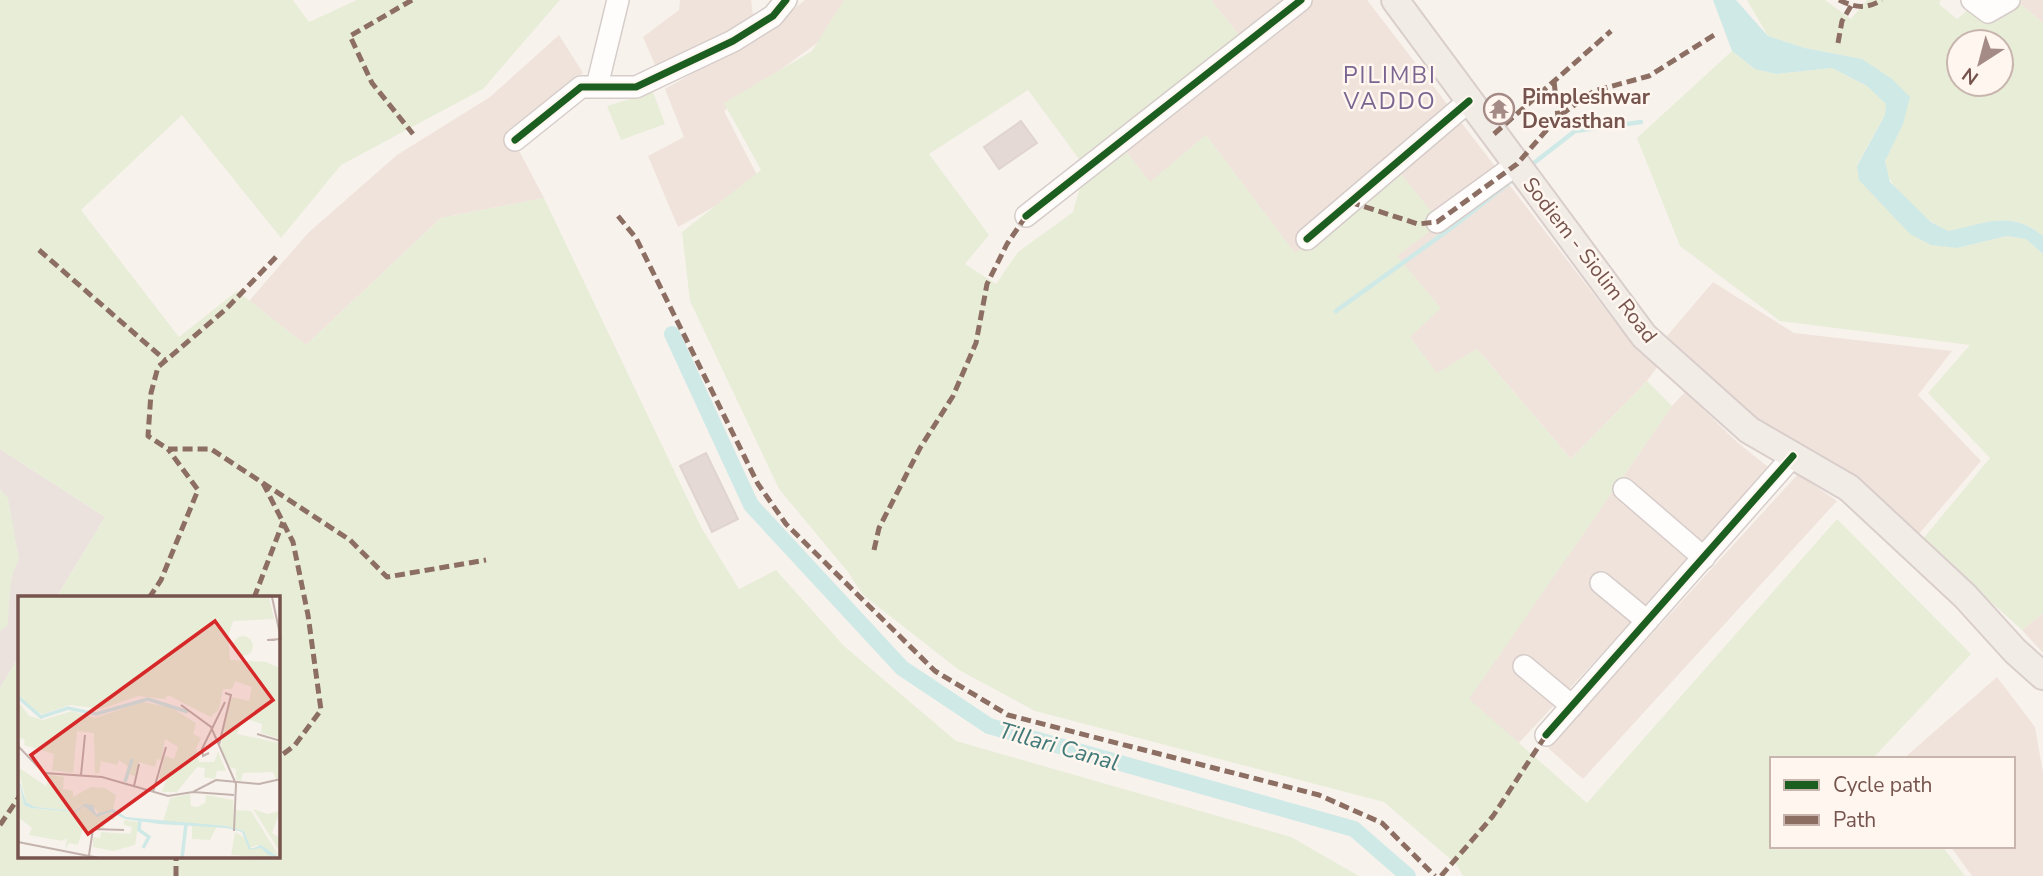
<svg xmlns="http://www.w3.org/2000/svg" width="2043" height="876" font-family="'Nunito Sans',sans-serif">
<style>
.residential{fill:#f0e3db}
.industrial{fill:#ebe2de}
.green{fill:#e8edd8;fill-rule:evenodd}
.water{fill:#cfe9e7}
.lines{fill:none;stroke-linecap:round;stroke-linejoin:round}
.stream{stroke:#cfe9e7;stroke-width:4.5}
.canal{stroke:#cfe9e7;stroke-width:16}
.building{fill:#e4d9d4;stroke:#e0d4cf;stroke-width:2}
.minor-casing{stroke:#d6cdca;stroke-width:24}
.major-casing{stroke:#d9cecb;stroke-width:30}
.minor{stroke:#fefdfc;stroke-width:21}
.major{stroke:#f2ece7;stroke-width:26}
.quiet{stroke:#8d6e63;stroke-width:5;stroke-dasharray:10 5;stroke-linecap:butt}
.cycleway-casing{stroke:#fef6ef;stroke-width:11}
.cycleway{stroke:#1b5e20;stroke-width:7}
.labels{text-anchor:middle;stroke-width:5;stroke-linejoin:round;paint-order:stroke}
.poi-label{font-size:21px;font-weight:bold;fill:#76544d;stroke:#fef6ef;text-anchor:start}
.street-label{font-size:21px;fill:#76544d;stroke:#fef6ef}
.neighbourhood-label{font-size:23px;letter-spacing:2px;fill:#7a6591;stroke:#fef6ef}
.water-label{font-size:23px;font-style:italic;fill:#417a79;stroke:#fef6ef}
.inset-river{fill:none;stroke:#cfe9e7;stroke-width:3.5}
.inset-road{fill:none;stroke:#c4b3ad;stroke-width:2}
.view{fill:#d62828;fill-opacity:0.15;stroke:#d62828;stroke-width:3.5}
.inset-edge{fill:none;stroke:#76544d;stroke-width:3.5}
</style>
<rect width="100%" height="100%" fill="#f8f2ed"/>
<g class="residential">
<path d="M680,0H751L754,23L656,67L643,37L679,10Z"/>
<path d="M805,0H851L817,43L724,111L760,181L678,227L648,156L684,137L665,89L767,31Z"/>
<path d="M1211,0H1283L1239,35Z"/>
<path d="M1312,0H1367L1621,330L1658,366L1647,381L1571,459L1477,349L1437,374L1410,337L1397,256L1400,174L1295,254L1206,135L1150,183L1125,150Z"/>
<path d="M2020,0H2043V23L2018,2Z"/>
<path d="M559,35L583,73L508,130L544,198L441,218L306,345L249,301L308,233L397,155L490,97Z"/>
<path d="M1713,282L1794,333L1952,351L1918,395L1981,461L1918,535L1845,469L1745,411L1667,336Z"/>
<path d="M1685,392L1737,442L1772,470L1518,744L1468,699L1672,406Z"/>
<path d="M1798,474L1837,501L1583,779L1548,748Z"/>
<path d="M2043,613V653L2022,630Z"/>
<path d="M1997,677L2035,727L2043,773V876H1972L1950,846H2013V759H1903Z"/>
</g>
<path class="industrial" d="M0,449L105,517L56,598H19V657L0,688Z"/>
<g class="green">
<path d="M0,0H293L309,22L357,0H560L483,89L341,165L281,238L182,115L81,210L179,337L237,291L306,345L441,218L544,198L701,527L739,589L776,570L844,646L956,741L1291,837L1359,876H0V688L19,657V857H278V598H56L105,517L0,449Z"/>
<path d="M844,0H1211L1239,35L1079,159L1028,90L929,154L989,235L965,264L996,284L1018,252L1073,212L1082,180L1125,150L1150,182L1206,135L1295,253L1400,173L1441,223L1397,256L1441,308L1410,337L1437,373L1477,349L1571,459L1647,381L1672,406L1469,699L1587,803L1837,519L1971,654L1875,756L1877,759H1772V846H1942L1965,876H1463L1456,864L1384,802L1035,711L959,670L863,595L848,572L779,489L690,301L682,232L761,170L724,103L812,51Z"/>
<path d="M1747,0H1825L1851,19L1867,0H1941L1939,4L1957,19L1970,8L1990,24L2018,2L2043,23V236C2011,209 1984,224 1948,232C1928,221 1879,184 1886,159C1889,147 1898,134 1903,124L1862,59L1805,48L1768,36ZM1959,42H2001V84H1959Z"/>
<path d="M1732,51L1755,69L1776,74L1832,68L1867,86L1887,104L1885,115L1857,165L1957,248L2007,236L2026,239L2043,254V613L2022,630L1922,540L1990,458L1928,393L1970,345L1780,321L1680,246L1637,138Z"/>
<path d="M653,92L665,124L621,140L607,106Z"/>
<path d="M0,489L8,498L19,560C7,578 11,604 7,626L0,631Z"/>
</g>
<path class="water" d="M1713,0H1736L1768,36L1805,48L1862,59L1892,79L1910,97L1903,124L1885,161L1890,182L1931,222L1948,231C1984,224 2011,209 2043,236V254L2026,239L2007,236L1957,248L1931,245L1910,234L1859,180L1857,166L1885,115L1886,104L1867,86L1832,68L1776,74L1755,69L1732,51Z"/>
<g class="lines">
<g class="stream">
<path d="M1530,166L1575,131L1641,122"/>
<path d="M1336,311L1454,226L1515,178"/>
</g>
<path class="canal" d="M672,334L751,505L902,668L989,726L1354,829L1408,876"/>
</g>
<g class="building">
<path d="M1021,121L1037,143L999,169L984,147Z"/>
<path d="M706,453L738,519L712,532L680,466Z"/>
</g>
<g class="lines">
<g class="minor-casing">
<g id="minor">
<path d="M1972,0L1988,12L2009,0"/>
<path d="M597,86L618,0"/>
<path d="M515,140L581,87H636L733,41L773,16L786,0"/>
<path d="M1026,216L1301,0"/>
<path d="M1437,222L1517,164"/>
<path d="M1307,239L1469,101"/>
<path d="M1624,489L1704,558"/>
<path d="M1601,583L1647,621"/>
<path d="M1524,666L1572,706"/>
<path d="M1546,735L1793,456"/>
</g>
</g>
<g class="major-casing">
<path id="major" d="M1395,0L1644,336L1749,430L1849,488L1965,596L2015,651L2043,676"/>
</g>
<use href="#minor" class="minor"/>
<use href="#major" class="major"/>
<g class="quiet">
<path d="M412,0L350,36L372,83L413,134"/>
<path d="M1839,0C1856,8 1866,9 1882,0"/>
<path d="M1838,43L1842,21L1851,6"/>
<path d="M1554,81L1558,117"/>
<path d="M1494,134L1611,31"/>
<path d="M1350,202L1418,224L1437,222L1517,164L1558,117L1594,91L1649,76L1714,35"/>
<path d="M618,216L636,238L758,484L786,524L935,671L1008,715L1319,795L1382,823L1435,876"/>
<path d="M39,250L165,360"/>
<path d="M276,257L226,309L158,367L151,393L148,436L168,449H211L350,540L387,577L486,560"/>
<path d="M263,483L293,542L308,615L321,710L295,745L278,758"/>
<path d="M874,550L879,528L920,448L953,396L976,343L987,284L1007,244L1026,216"/>
<path d="M149,598L161,580L198,490L168,449"/>
<path d="M254,598L283,522"/>
<path d="M0,825L19,797"/>
<path d="M176,876V857"/>
<path d="M1441,876L1493,816L1546,735"/>
</g>
<g class="cycleway-casing">
<g id="cycleway">
<path d="M515,140L581,87H636L733,41L773,16L786,0"/>
<path d="M1026,216L1301,0"/>
<path d="M1307,239L1469,101"/>
<path d="M1546,735L1793,456"/>
</g>
</g>
<use href="#cycleway" class="cycleway"/>
</g>
<defs>
<g id="temple-ring" transform="scale(1.575)"><circle r="9.5" fill="#fef6ef" stroke="#a48b85" stroke-width="1.5"/><path d="M0-6L5-2H3V0L6.5 2.5H4V6H1.5V3h-3V6H-4V2.5H-6.5L-3 0V-2H-5Z" fill="#a48b85"/></g>
</defs>
<g fill-rule="evenodd">
<use href="#temple-ring" x="1499" y="109"/>
</g>
<g class="labels">
<g class="poi-label">
<text x="1522" y="104">Pimpleshwar<tspan x="1522" dy="24">Devasthan</tspan></text>
</g>
<g class="street-label">
<text transform="translate(1590 260) rotate(52)" y="7">Sodiem - Siolim Road</text>
</g>
<g class="neighbourhood-label">
<text x="1390" y="83">PILIMBI<tspan x="1390" dy="26">VADDO</tspan></text>
</g>
<g class="water-label">
<text transform="translate(1059 746) rotate(16)" y="8">Tillari Canal</text>
</g>
</g>
<g transform="translate(18 596)">
<rect width="262" height="262" fill="#f8f2ed"/>
<path d="M0,1H251L256,23L215,25L210,41L212,64L248,66L262,72V143L243,137L244,128L226,122L219,138L262,147V181L258,183L255,176L225,177L223,185L218,184V173L211,171L203,152L205,127L214,101L231,105L234,91L217,85L214,93H205L201,113L193,121L150,99L147,103L120,100L83,113L52,109L25,118L15,115L0,98ZM215 50a10 10 0 1 1 20 0a10 10 0 1 1-20 0ZM0,105L11,120L25,124L54,115L77,122L124,106L152,111L178,127L175,138L183,142L178,152L181,166H196L200,156L208,175H199L197,183L186,181L187,172L179,171L159,196H144L148,184L141,182L147,160L156,163L160,151L147,143L143,164L139,163L137,171L121,166L117,180L110,178L112,172L101,164L99,169L83,165L81,177H77L76,137L59,135L55,177L34,174L36,158L6,149L7,144L0,141ZM0,171L28,190L31,179L46,181L45,193L55,195V201L73,191L87,192L98,199L95,213L81,218L76,211L62,210L56,215L17,211L8,206ZM0,185L6,209L13,212L57,216L66,210L83,220L93,216L97,224L87,223L86,232L64,235L60,249L51,247L47,254L49,242L44,245L11,239L14,232L0,221ZM172,198L173,210L179,211L187,207L188,199L215,204L216,227L218,214L233,215L261,260L240,249L231,252H243L256,262L213,259L217,236L230,244L224,234L145,226L152,202ZM235,213L249,218L262,215L254,237L262,242V256ZM106,224L121,226L117,249L95,255L75,251V241L82,242L83,236L112,238L114,231L106,229ZM174,228L184,229L199,230L192,244L174,243Z" fill="#e8edd8"/>
<path d="M0,180L8,206L17,211L56,215L67,208L75,209L78,218L95,213L108,221L208,230L226,235L233,253L243,249L262,262L250,259L243,252L231,254L224,236L209,232L141,228L107,223L93,216L79,221L66,210L57,216L13,212L6,209Z" fill="#cfe9e7"/>
<path class="inset-river" d="M0,101L23,121L50,112L78,118L130,103L170,116M107,186L114,163M122,224L121,234L131,241L125,252M164,262L168,228"/>
<path class="inset-road" d="M254,1L263,43M257,44H249L263,43M163,109L193,131L218,188L216,235M239,138L263,145M201,149L213,99L207,97M0,150L26,177L84,181L150,200L175,196L198,184L241,188L263,183M191,157L185,160L184,153L207,106M63,179L67,139M116,190L121,168M135,196L148,151M175,196L216,199M0,246L81,262M71,259L75,233L106,234M109,262H143"/>
<path class="view" d="M197,25L255,104L70,238L13,159Z"/>
<rect width="262" height="262" class="inset-edge"/>
</g>
<rect x="1770" y="757" width="245" height="91" fill="#fef6ef" stroke="#c8b5ae" stroke-width="2"/>
<rect x="1784" y="780" width="35" height="10" fill="#1b5e20" stroke="#c8b5ae" stroke-width="2"/>
<text x="1833" y="792" font-size="21" fill="#76544d">Cycle path</text>
<rect x="1784" y="815" width="35" height="10" fill="#8d6e63" stroke="#c8b5ae" stroke-width="2"/>
<text x="1833" y="827" font-size="21" fill="#76544d">Path</text>
<g transform="translate(1980 63) rotate(216)"><circle r="33" fill="#fef6ef" stroke="#c8b5ae" stroke-width="2"/>
<path d="M0-5L12 26L0 18L-12 26Z" fill="#a48b85"/>
<text y="-10" font-size="19" font-weight="bold" text-anchor="middle" fill="#76544d">N</text>
</g>
</svg>
